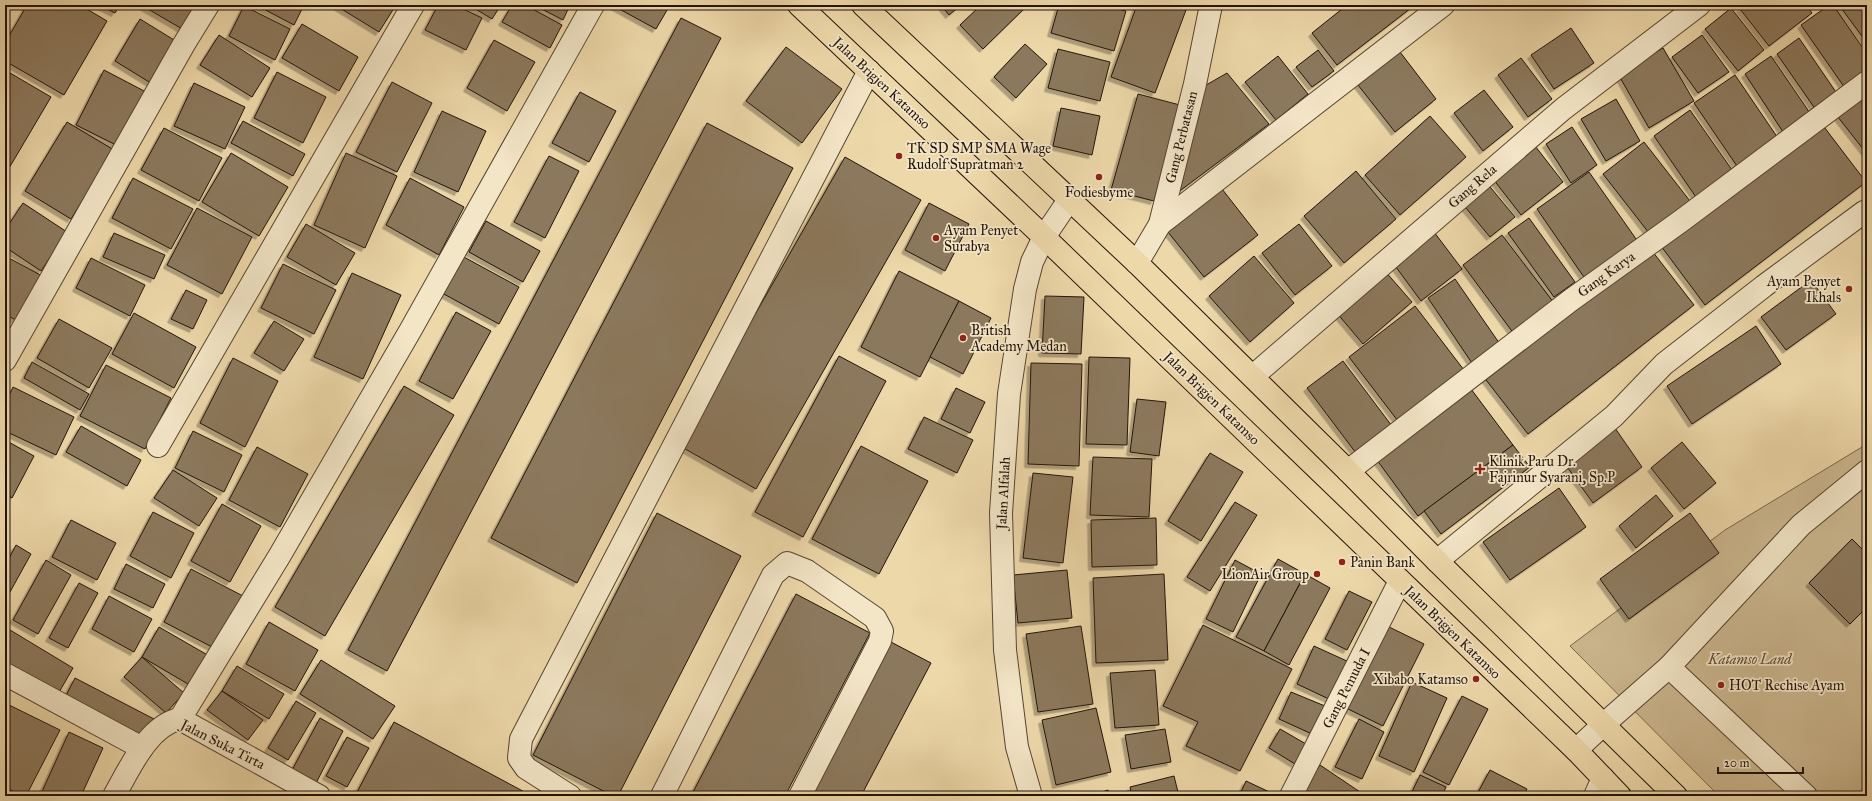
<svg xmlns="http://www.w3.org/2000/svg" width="1872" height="801" font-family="'IM FELL Great Primer',serif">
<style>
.green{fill:#cbb78e;stroke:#77654c}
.building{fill:#8c795d;stroke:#23130a;filter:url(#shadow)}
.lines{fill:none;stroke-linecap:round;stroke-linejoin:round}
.minor-casing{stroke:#564432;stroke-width:24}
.major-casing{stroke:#23130a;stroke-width:24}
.minor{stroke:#f3e6c7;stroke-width:22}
.major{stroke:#edd8a9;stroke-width:22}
.poi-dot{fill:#8f2418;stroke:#f3e6c7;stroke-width:1.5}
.labels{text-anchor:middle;stroke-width:3.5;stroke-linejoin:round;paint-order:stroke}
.street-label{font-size:14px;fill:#23130a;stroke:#f3e6c7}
.poi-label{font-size:14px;fill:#23130a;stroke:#f3e6c7;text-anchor:start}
.park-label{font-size:14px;font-style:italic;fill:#5e4c38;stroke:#f3e6c7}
</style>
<defs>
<filter id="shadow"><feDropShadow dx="-3.5" dy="3.5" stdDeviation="0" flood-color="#0004"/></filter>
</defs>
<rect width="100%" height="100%" fill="#edd8a9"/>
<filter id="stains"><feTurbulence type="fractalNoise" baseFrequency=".005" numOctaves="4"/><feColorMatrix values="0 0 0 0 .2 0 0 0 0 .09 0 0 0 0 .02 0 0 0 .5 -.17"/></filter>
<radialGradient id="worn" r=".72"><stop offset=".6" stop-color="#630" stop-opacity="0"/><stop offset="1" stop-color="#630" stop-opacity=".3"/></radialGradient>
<path class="green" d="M1867,444V796H1719L1570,646L1725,530Z"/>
<g class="building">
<path d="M27,5H80L107,21L64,95L5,61V43Z"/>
<path d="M99,5H120L115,13Z"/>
<path d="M141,5H199L184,30Z"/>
<path d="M256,5H304L294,25Z"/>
<path d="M335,5H396L379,32Z"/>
<path d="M438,5H455L482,18L466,50L425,30Z"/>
<path d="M469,5H501L492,19Z"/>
<path d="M512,5H525L562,25L550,48L502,22Z"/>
<path d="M534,5H570L563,20Z"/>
<path d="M612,5H670L656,29Z"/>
<path d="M941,5H961L949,15Z"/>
<path d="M981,5H1028L983,49L960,25Z"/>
<path d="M1059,5H1102L1126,11L1114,51L1051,33Z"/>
<path d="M1137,5H1172L1186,10L1155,93L1111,77Z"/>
<path d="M1347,5H1415L1337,65L1312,33Z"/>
<path d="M1745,5H1806L1812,13L1769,46L1740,9Z"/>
<path d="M1829,5H1833L1867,54V77L1847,91L1801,25Z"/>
<path d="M1839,5H1867V43Z"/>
<path d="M244,6L290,29L275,60L229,36Z"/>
<path d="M1731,8L1764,50L1738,71L1705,29Z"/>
<path d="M681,18L721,38L387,671L348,650Z"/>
<path d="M140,19L179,43L154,85L115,61Z"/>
<path d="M302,24L358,57L339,91L282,58Z"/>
<path d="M1571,28L1594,63L1554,89L1531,55Z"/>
<path d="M219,35L270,68L252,97L200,65Z"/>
<path d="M1702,35L1729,72L1698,93L1672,57Z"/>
<path d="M1799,38L1840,98L1818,113L1777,54Z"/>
<path d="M494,40L535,62L507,111L467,88Z"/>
<path d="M1025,44L1047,64L1016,98L994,77Z"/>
<path d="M786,47L842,89L802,143L746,101Z"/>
<path d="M1663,48L1694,101L1649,128L1618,74Z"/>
<path d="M1058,49L1110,62L1100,101L1048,88Z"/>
<path d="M1318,50L1334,71L1312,87L1296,67Z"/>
<path d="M1400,52L1436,99L1395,132L1358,85Z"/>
<path d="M1278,56L1308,94L1276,120L1245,82Z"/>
<path d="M1771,56L1814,119L1787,138L1745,74Z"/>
<path d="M1521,58L1552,99L1528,117L1498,75Z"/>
<path d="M5,70L51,97L5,175Z"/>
<path d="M104,70L146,92L118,146L76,125Z"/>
<path d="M277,72L326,97L303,143L254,118Z"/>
<path d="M1227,73L1269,124L1177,193L1201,88Z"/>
<path d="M1735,75L1782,144L1741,172L1694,103Z"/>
<path d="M392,82L432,103L397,172L356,152Z"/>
<path d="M194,83L245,107L225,149L174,126Z"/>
<path d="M1867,85V154L1834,112Z"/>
<path d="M1484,90L1513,127L1483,151L1454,113Z"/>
<path d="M580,92L616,111L589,162L552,143Z"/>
<path d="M1138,94L1180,105L1154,201L1111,190Z"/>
<path d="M1616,99L1640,141L1606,161L1581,119Z"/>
<path d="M1061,108L1100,116L1092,155L1053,146Z"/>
<path d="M1690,110L1737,177L1700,203L1654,136Z"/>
<path d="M442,111L486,131L458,192L414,172Z"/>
<path d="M1430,116L1466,157L1400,215L1365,175Z"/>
<path d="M1818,119L1866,182L1705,305L1658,242Z"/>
<path d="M243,121L305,154L293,176L231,143Z"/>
<path d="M67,122L114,150L71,219L25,191Z"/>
<path d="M707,123L793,168L577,583L491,538Z"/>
<path d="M1572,127L1597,165L1571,183L1546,144Z"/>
<path d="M164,128L222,158L199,201L141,170Z"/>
<path d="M1532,142L1563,182L1521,215L1490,175Z"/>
<path d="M1644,142L1690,201L1649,233L1603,174Z"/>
<path d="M231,153L288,187L259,236L202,202Z"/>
<path d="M346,153L397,176L365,248L314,225Z"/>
<path d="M549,156L579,171L545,238L514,222Z"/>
<path d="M845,157L921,200L756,489L680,446Z"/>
<path d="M1356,171L1396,219L1344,263L1304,216Z"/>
<path d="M1589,172L1641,246L1588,283L1537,209Z"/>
<path d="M133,178L193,209L171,249L112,218Z"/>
<path d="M410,178L464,207L439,255L386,225Z"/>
<path d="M1486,182L1515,217L1490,237L1461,202Z"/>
<path d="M1222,189L1258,235L1204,277L1168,232Z"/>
<path d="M23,203L67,232L41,271L5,247V230Z"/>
<path d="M929,203L969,224L945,271L905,250Z"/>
<path d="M197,208L252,237L222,294L167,265Z"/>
<path d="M1529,218L1575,282L1554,297L1508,233Z"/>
<path d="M486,221L540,251L523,282L469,252Z"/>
<path d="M306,224L355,253L336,285L287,257Z"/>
<path d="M1299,224L1332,266L1295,295L1262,253Z"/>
<path d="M1431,228L1462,269L1421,301L1390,259Z"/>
<path d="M114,233L165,255L154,279L103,257Z"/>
<path d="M1502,235L1554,303L1514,334L1463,265Z"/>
<path d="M1649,247L1694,305L1528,434L1483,376Z"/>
<path d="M5,256L46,278L21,323L5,314Z"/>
<path d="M462,256L519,287L499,324L442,293Z"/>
<path d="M1254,256L1294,303L1250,342L1209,296Z"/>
<path d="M91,258L145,285L130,316L76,288Z"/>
<path d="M283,264L336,290L314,334L261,308Z"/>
<path d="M1384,270L1412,302L1363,344L1336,312Z"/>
<path d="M899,271L959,301L920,377L861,347Z"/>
<path d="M352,273L401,295L363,379L314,357Z"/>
<path d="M1455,279L1504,350L1476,369L1428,298Z"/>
<path d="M1811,280L1836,314L1786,350L1761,317Z"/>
<path d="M186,290L207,300L193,329L171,319Z"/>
<path d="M1045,296L1084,297L1081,354L1042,353Z"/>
<path d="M959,301L991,318L963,374L930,357Z"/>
<path d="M1415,306L1467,374L1401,425L1349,357Z"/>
<path d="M456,312L491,331L453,399L419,381Z"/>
<path d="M134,313L196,347L174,388L112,354Z"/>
<path d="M59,319L112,348L89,388L37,358Z"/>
<path d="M274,321L304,339L284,371L254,353Z"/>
<path d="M1756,326L1781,364L1692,424L1667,386Z"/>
<path d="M839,356L886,381L803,537L755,512Z"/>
<path d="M1089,357L1130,358L1127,445L1086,444Z"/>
<path d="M233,358L278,381L245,447L200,423Z"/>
<path d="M1343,361L1395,430L1359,457L1307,388Z"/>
<path d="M32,362L89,394L80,410L24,378Z"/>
<path d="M1031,363L1082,364L1079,466L1028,464Z"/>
<path d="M106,365L171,398L145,449L80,416Z"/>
<path d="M1468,385L1513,445L1418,516L1374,456Z"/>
<path d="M404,386L454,415L325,636L275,607Z"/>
<path d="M13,387L74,417L56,455L5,431V404Z"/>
<path d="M956,388L985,402L970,433L941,419Z"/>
<path d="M1137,399L1166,402L1159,456L1130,452Z"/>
<path d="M924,417L973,440L957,473L908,449Z"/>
<path d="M81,426L141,460L127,486L66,452Z"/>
<path d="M1615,428L1642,467L1593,503L1565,464Z"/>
<path d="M193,431L242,455L224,492L175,468Z"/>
<path d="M5,440L34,456L12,498L5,494Z"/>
<path d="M1682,442L1716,483L1684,509L1651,468Z"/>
<path d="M1513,445L1530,467L1441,534L1424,511Z"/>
<path d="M861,446L928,481L879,574L812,539Z"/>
<path d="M257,447L308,474L280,527L229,500Z"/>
<path d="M1210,453L1243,472L1201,541L1168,521Z"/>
<path d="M1093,457L1152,459L1149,517L1090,515Z"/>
<path d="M173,470L217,498L199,526L154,498Z"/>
<path d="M1033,473L1073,477L1063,563L1023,558Z"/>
<path d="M1559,488L1586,527L1510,580L1483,542Z"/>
<path d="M1656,495L1673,516L1636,548L1619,526Z"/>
<path d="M1235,502L1257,515L1210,591L1187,577Z"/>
<path d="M222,504L261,526L230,582L191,561Z"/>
<path d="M153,512L194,533L171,578L130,556Z"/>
<path d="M657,513L741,556L618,796H613L533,755Z"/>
<path d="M1690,513L1719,553L1629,619L1600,579Z"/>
<path d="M1156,518L1157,565L1092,567L1091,520Z"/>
<path d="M71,520L116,543L97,580L52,557Z"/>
<path d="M1852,539L1867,554V607L1850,624L1809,583Z"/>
<path d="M16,545L31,554L5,601V566Z"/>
<path d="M1278,559L1305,574L1264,651L1236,637Z"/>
<path d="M46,560L71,575L38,634L13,620Z"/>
<path d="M1235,560L1261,574L1233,632L1206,619Z"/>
<path d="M126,564L165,584L153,608L114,589Z"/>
<path d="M191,569L243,596L216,649L164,622Z"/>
<path d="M1067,570L1072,618L1018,623L1013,575Z"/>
<path d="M1164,574L1168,660L1096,663L1093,578Z"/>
<path d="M1305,574L1330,588L1289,665L1264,651Z"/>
<path d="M79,583L98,593L68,648L49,638Z"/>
<path d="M1349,591L1372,602L1347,650L1325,639Z"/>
<path d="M796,594L870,633L785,796H691Z"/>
<path d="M109,596L152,619L134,652L92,629Z"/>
<path d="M269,622L318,650L295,691L246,664Z"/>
<path d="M1203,625L1292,669L1240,771L1186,746L1198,722L1163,706Z"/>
<path d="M1081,626L1093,704L1038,712L1026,634Z"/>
<path d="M1387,626L1424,644L1383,726L1346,708Z"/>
<path d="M159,627L211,657L193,687L142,657Z"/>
<path d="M10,630L73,668L58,694L5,662V639Z"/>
<path d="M889,641L931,663L861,796H807Z"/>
<path d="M1314,646L1349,662L1331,700L1297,684Z"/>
<path d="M142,657L184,693L166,713L124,677Z"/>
<path d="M321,660L395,706L373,739L300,694Z"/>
<path d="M237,666L284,694L269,719L222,691Z"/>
<path d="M1155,670L1159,725L1115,728L1110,673Z"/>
<path d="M75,678L154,719L141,743L62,703Z"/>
<path d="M1412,682L1447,698L1414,772L1379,756Z"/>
<path d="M222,691L263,720L248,740L207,710Z"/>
<path d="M1291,692L1325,706L1312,734L1279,719Z"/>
<path d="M1462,696L1488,709L1449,785L1423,772Z"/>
<path d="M296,701L316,713L288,760L268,748Z"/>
<path d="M5,703L60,730L26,796H22L5,787Z"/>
<path d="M1096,708L1111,772L1056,785L1042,720Z"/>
<path d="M320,718L343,731L315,785L291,772Z"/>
<path d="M1359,719L1384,732L1362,779L1335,767Z"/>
<path d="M394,722L532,796H355Z"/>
<path d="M1165,729L1171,762L1131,769L1125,735Z"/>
<path d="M1280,729L1306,744L1295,764L1269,748Z"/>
<path d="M69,732L103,748L81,796H40Z"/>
<path d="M347,737L369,748L347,787L326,776Z"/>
<path d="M1320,765L1366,796H1299Z"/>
<path d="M1490,770L1527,789L1523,796H1476Z"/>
<path d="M1420,775L1446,787L1442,796H1410Z"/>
<path d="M1174,776L1179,796H1132L1130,787Z"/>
<path d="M1246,781L1278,796H1239Z"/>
<path d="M1108,790L1110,796H1091Z"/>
</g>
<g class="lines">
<g class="minor-casing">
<g id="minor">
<path d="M1160,224L1443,5"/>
<path d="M1137,263L1160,224L1195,84L1211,5"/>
<path d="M5,360L184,44L208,5"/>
<path d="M1253,376L1563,109L1699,5"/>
<path d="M158,446L413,5"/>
<path d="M1348,471L1571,300L1681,221L1867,82"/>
<path d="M1437,561L1614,416L1664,364L1764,286L1864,212"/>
<path d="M1669,667L1806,796"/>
<path d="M5,674L142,748"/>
<path d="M180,719L280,555L410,331L593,5"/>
<path d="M1576,750L1604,724L1669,667L1801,525L1867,471"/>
<path d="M114,796C129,770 148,725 180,719L319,796"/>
<path d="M570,796L526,768L519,758L521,739L869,71"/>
<path d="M662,796L773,575L787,563L807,571L875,618L882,631L880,641L800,796"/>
<path d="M1031,796L1017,747L1005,650L1001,513L1009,394L1025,289L1032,262L1044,237L1069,200"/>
<path d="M1291,796L1400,581"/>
<path d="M1595,796L1603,778"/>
</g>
</g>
<g class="major-casing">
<g id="major">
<path d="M799,5L1044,237L1576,750L1620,796"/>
<path d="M863,5L1137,263L1348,471L1437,561L1676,796"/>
</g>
</g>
<use href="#minor" class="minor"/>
<use href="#major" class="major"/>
</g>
<g class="poi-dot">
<circle cx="899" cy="156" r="4"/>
<circle cx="1099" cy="177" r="4"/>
<circle cx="936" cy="238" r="4"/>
<circle cx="1849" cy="289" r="4"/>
<circle cx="963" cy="338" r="4"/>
<path d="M1478 463h4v4h4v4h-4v4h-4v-4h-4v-4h4z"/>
<circle cx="1342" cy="562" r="4"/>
<circle cx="1317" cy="574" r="4"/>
<circle cx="1476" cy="679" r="4"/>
<circle cx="1721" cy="685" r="4"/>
</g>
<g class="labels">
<g class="street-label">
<text transform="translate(882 83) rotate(43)" y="5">Jalan Brigjen Katamso</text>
<text transform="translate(1181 137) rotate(-76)" y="5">Gang Perbatasan</text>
<text transform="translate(1472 186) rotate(-41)" y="5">Gang Rela</text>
<text transform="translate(1606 274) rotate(-36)" y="5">Gang Karya</text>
<text transform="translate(1212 398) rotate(44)" y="5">Jalan Brigjen Katamso</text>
<text transform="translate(1003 493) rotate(-87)" y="5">Jalan Alfalah</text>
<text transform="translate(1453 632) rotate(44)" y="5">Jalan Brigjen Katamso</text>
<text transform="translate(1346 688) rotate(-63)" y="5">Gang Pemuda I</text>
<text transform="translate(223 744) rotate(27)" y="5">Jalan Suka Tirta</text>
</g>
<g class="poi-label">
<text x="907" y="153">TK SD SMP SMA Wage<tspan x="907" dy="16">Rudolf Supratman 2</tspan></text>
<text x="1099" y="197" text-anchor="middle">Fodiesbyme</text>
<text x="944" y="235">Ayam Penyet<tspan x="944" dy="16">Surabya</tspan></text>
<text x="1841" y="286" text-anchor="end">Ayam Penyet<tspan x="1841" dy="16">Ikhals</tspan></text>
<text x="971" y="335">British<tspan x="971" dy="16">Academy Medan</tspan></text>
<text x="1489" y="466">Klinik Paru Dr.<tspan x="1489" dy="16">Fajrinur Syarani, Sp.P</tspan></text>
<text x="1350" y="567">Panin Bank</text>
<text x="1309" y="579" text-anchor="end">LionAir Group</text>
<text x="1468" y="684" text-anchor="end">Xibabo Katamso</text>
<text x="1729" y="690">HOT Rechise Ayam</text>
</g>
<g class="park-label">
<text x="1750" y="664">Katamso Land</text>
</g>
</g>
<rect width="1872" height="801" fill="none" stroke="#edd8a9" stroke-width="20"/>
<rect x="6" y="6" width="1860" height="789" fill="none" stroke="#23130a" stroke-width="2"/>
<rect x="10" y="10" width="1852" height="781" fill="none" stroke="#23130a"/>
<path d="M1718 767v6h85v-6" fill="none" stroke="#23130a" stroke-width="2"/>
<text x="1724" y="767" font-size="12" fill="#23130a" stroke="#f3e6c7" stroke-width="3" paint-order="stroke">20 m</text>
<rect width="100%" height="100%" filter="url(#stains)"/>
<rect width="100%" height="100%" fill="url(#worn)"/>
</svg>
